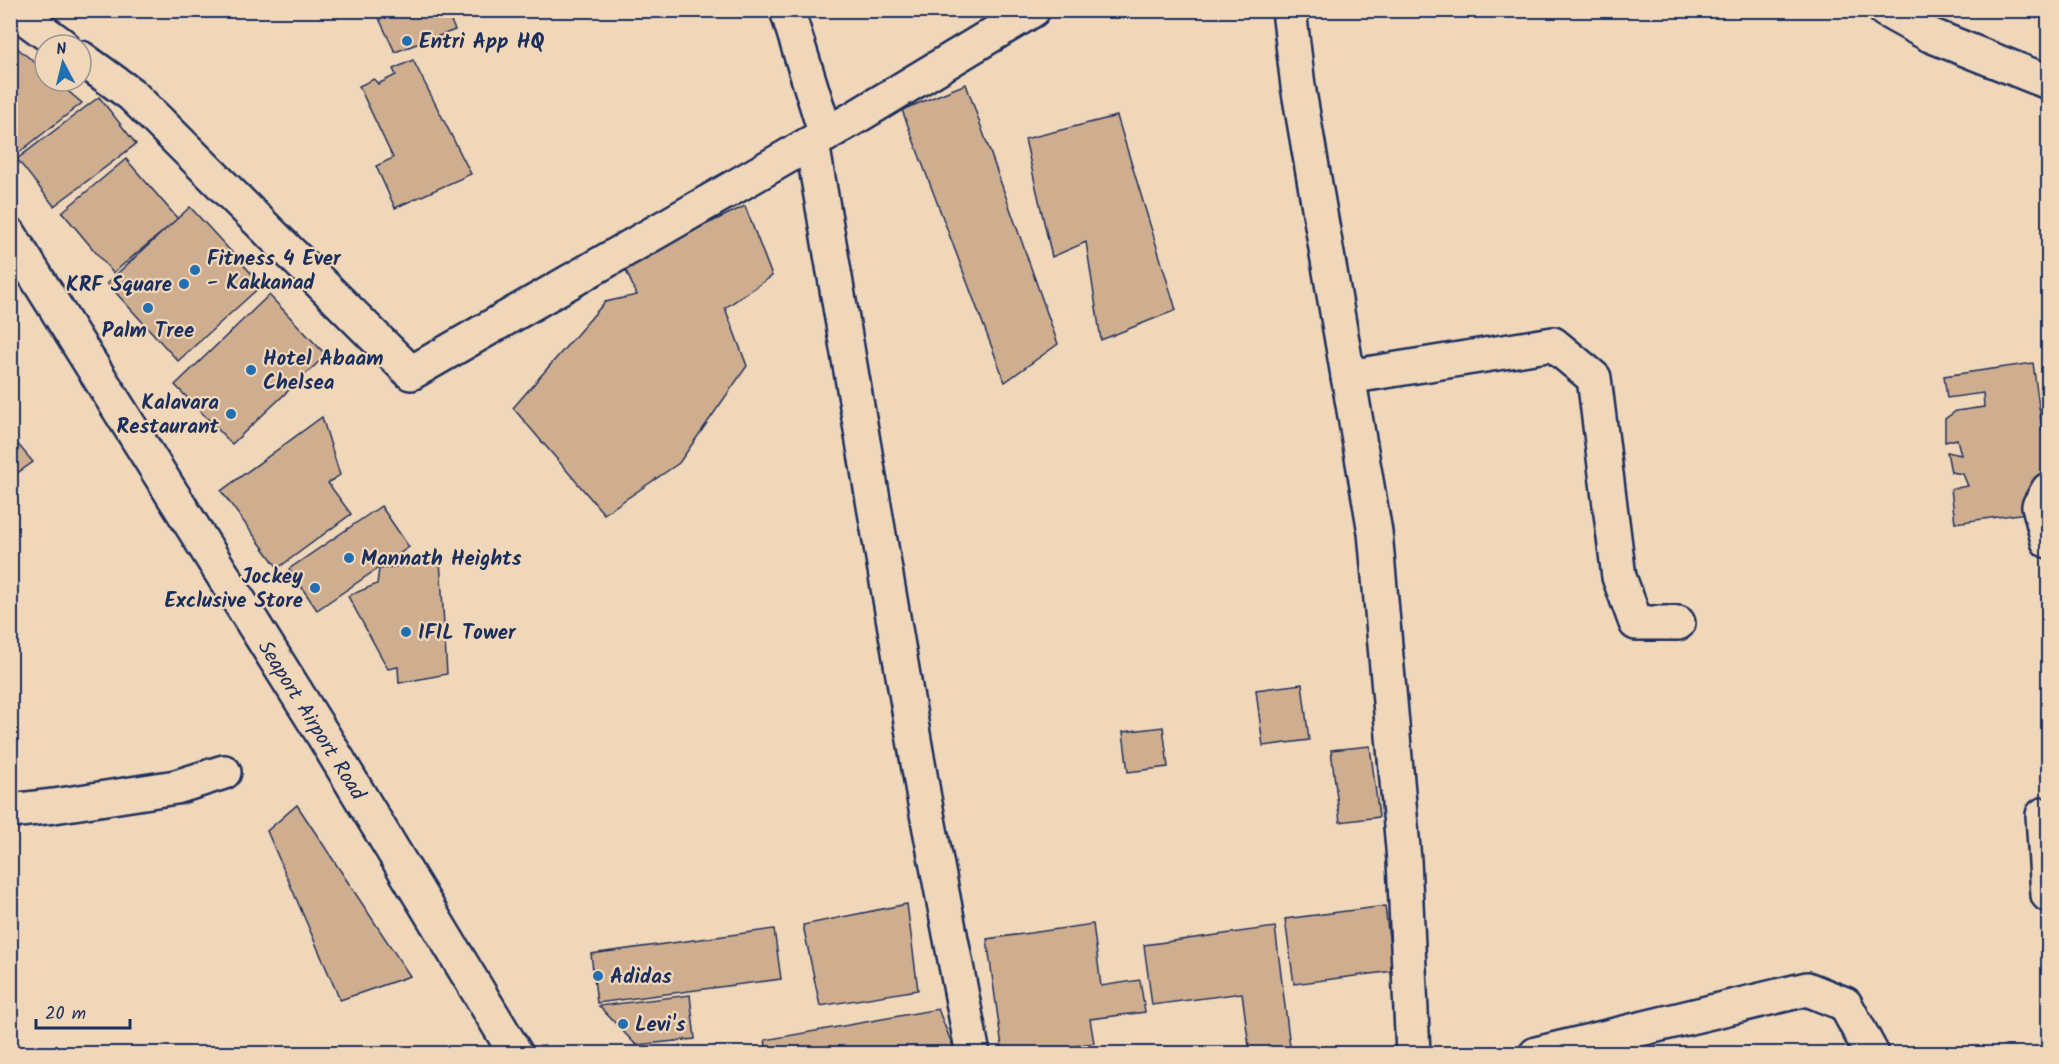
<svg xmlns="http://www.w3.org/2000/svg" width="2059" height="1064" font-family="Kalam,sans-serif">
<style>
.building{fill:#cfae8f;stroke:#1b2f5e;stroke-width:1.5}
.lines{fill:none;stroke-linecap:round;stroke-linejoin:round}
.street-casing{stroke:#1b2f5e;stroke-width:38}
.primary-casing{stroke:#1b2f5e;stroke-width:38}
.street{stroke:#f1d7b9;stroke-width:33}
.primary{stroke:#f1d7b9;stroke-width:33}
.poi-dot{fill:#1f6fb2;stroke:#f1d7b9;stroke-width:2}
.labels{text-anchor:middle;stroke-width:4.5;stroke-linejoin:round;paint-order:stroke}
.poi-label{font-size:21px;font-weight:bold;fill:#1b2f5e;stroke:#f1d7b9;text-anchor:start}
.street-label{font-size:21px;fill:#1b2f5e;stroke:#f1d7b9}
</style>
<rect width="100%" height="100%" fill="#f1d7b9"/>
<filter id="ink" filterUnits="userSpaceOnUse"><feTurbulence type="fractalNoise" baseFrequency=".0167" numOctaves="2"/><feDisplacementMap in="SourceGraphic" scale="12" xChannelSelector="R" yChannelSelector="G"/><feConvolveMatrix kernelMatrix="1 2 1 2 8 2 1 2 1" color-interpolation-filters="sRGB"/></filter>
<g filter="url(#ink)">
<g class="building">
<path d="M375,10H446L455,30L395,52Z"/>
<path d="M10,42L45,71V81H56L82,103L17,154L10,145Z"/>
<path d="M413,60L471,174L395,208L376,166L393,158L359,86L374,79L378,84L396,75L393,69Z"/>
<path d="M966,84L1058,344L1005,382L902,110Z"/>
<path d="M99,97L136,144L54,206L17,159Z"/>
<path d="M1117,116L1176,310L1101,340L1086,242L1052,257L1025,139Z"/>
<path d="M126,159L178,219L113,273L62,212Z"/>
<path d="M745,206L772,276L725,308L747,366L679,463L604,514L513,408L605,302L637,295L623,264Z"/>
<path d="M190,207L262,285L178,361L107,283Z"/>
<path d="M269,295L326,355L232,444L175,385Z"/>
<path d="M2033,363L2048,472V510L1955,523L1951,489L1968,486L1963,474L1951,472L1947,452L1961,455L1957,439L1945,442V419L1956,411L1984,407L1983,393L1947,398L1944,376Z"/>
<path d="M322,417L340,475L328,483L351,514L278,568L221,491Z"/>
<path d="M10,435L33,462L10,478Z"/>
<path d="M381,506L409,547L317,610L289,569Z"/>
<path d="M440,560L447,674L399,683L398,667L388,669L348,596L377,584L379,569Z"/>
<path d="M1302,684L1309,740L1263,746L1256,690Z"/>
<path d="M1163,727L1168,767L1128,772L1123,732Z"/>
<path d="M1370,746L1379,817L1340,822L1331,750Z"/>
<path d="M297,805L410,976L340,1000L267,831Z"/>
<path d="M907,904L918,990L820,1006L803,925Z"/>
<path d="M1385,906L1393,971L1294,984L1285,919Z"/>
<path d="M1093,924L1101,986L1140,980L1145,1012L1090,1019L1094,1043L1019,1054H1003L987,939Z"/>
<path d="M1275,927L1291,1054H1250L1242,993L1152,1005L1144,945Z"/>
<path d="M774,929L781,979L597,1003L591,954Z"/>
<path d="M690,995L695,1039L636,1045L599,1006Z"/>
<path d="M938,1009L956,1054H768L765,1040Z"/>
</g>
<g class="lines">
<g class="street-casing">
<g id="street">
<path d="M14,10L62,45"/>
<path d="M787,10L826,135"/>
<path d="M1289,10L1298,86L1375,532L1404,860L1413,1054"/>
<path d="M1885,10L1930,35L2048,82"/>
<path d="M81,58L132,95L411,373L856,117L1033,10"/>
<path d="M812,143L924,798L973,1054"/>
<path d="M1348,377L1553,344L1594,378L1619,577L1636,623H1678"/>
<path d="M2048,490L2039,506L2048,541"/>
<path d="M10,811L54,806L176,787L224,772"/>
<path d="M2043,815L2048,895"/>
<path d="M1536,1054L1807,989L1845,1004L1872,1054"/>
</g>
</g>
<g class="primary-casing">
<path id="primary" d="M10,235L323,735L516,1054"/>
</g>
<use href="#street" class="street"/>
<use href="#primary" class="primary"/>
</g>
</g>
<g class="poi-dot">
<circle cx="407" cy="41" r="6"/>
<circle cx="195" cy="270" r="6"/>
<circle cx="184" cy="284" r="6"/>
<circle cx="148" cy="308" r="6"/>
<circle cx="251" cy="370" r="6"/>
<circle cx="231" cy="414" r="6"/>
<circle cx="349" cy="558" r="6"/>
<circle cx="315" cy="588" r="6"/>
<circle cx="406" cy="632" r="6"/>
<circle cx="598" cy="976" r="6"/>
<circle cx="623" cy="1024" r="6"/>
</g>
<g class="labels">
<g class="poi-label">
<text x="419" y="48">Entri App HQ</text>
<text x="207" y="265">Fitness 4 Ever<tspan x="207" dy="24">- Kakkanad</tspan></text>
<text x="172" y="291" text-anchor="end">KRF Square</text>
<text x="148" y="337" text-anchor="middle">Palm Tree</text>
<text x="263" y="365">Hotel Abaam<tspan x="263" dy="24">Chelsea</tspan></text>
<text x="219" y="409" text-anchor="end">Kalavara<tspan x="219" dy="24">Restaurant</tspan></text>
<text x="361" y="565">Mannath Heights</text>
<text x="303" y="583" text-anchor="end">Jockey<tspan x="303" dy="24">Exclusive Store</tspan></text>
<text x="418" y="639">IFIL Tower</text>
<text x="610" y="983">Adidas</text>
<text x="635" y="1031">Levi's</text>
</g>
<g class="street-label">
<text transform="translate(312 720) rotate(58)" y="7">Seaport Airport Road</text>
</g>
</g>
<rect width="2059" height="1064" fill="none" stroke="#f1d7b9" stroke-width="36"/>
<rect x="18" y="18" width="2023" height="1028" fill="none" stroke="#1b2f5e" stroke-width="2" filter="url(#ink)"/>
<g transform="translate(63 63) rotate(353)"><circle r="28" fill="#f1d7b9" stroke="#9b9495" stroke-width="1.5"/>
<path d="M0-4.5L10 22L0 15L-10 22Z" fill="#1f6fb2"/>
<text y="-9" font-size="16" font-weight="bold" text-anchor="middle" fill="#1b2f5e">N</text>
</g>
<path d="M36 1019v9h94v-9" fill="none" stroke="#1b2f5e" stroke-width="3"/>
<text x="45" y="1019" font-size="18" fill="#1b2f5e" stroke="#f1d7b9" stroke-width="4.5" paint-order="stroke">20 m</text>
</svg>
